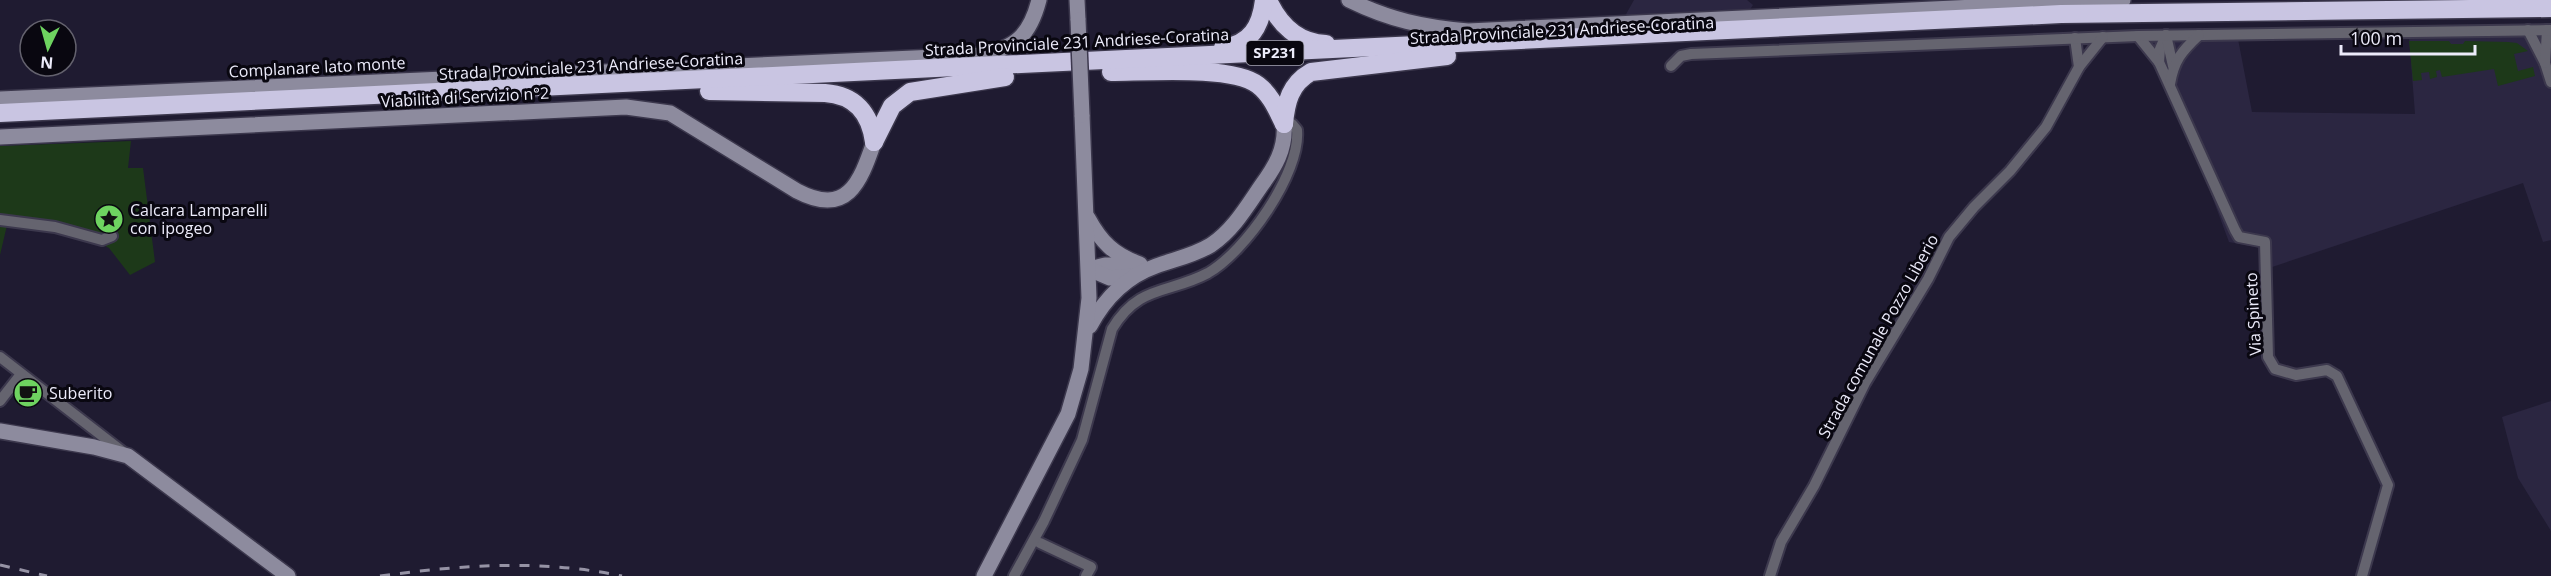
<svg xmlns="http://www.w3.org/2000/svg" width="2551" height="576" font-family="'Open Sans',sans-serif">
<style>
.built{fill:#2b2641}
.green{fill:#1d3919}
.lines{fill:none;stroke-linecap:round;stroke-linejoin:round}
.street-casing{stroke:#3c384d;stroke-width:14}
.secondary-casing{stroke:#3c384d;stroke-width:18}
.highway-casing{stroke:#3c384d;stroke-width:21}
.street{stroke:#65646f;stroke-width:10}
.secondary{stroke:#8d8b9e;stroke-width:15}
.highway{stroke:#c9c5e2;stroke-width:18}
.rail{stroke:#9693a5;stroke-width:3;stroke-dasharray:10 10;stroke-linecap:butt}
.secondary-bridge-casing{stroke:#3c384d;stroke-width:18;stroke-linecap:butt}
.secondary-bridge{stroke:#8d8b9e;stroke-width:15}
.labels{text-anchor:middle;stroke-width:6;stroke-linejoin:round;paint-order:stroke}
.shield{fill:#090710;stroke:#a8a7b4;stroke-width:1.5}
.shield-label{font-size:15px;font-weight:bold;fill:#ecebfa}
.street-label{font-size:16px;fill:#ecebfa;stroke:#090710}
.poi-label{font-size:16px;fill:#ecebfa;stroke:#090710;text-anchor:start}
</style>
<rect width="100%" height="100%" fill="#1f1b31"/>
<g class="built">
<path d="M1634,0H1747L1753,5L1749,11L1625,16Z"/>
<path d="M2551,35V240L2543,242L2523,183L2263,270L2261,248L2229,242L2191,140L2159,71L2137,40L2238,39L2252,112L2415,114L2409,36Z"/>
<path d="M2551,401V531L2518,478L2502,417Z"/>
</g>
<g class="green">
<path d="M2409,41H2449L2451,44H2463L2465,41L2508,42L2517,43L2528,51L2514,54L2518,71L2533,67L2535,76L2498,86L2494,69L2442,77L2440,70L2436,71L2437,77L2430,79L2429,72L2421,73L2422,80L2413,81Z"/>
<path d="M131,141L128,168H143L155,262L130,275L109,248L90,238L8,221L0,255V146Z"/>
</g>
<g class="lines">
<g class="street-casing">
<g id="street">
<path d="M2528,30L2545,63L2551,82"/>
<path d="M2166,35L2160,49L2159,62L2235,230L2239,237L2265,242L2268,357L2275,369L2296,375L2327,370L2337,376L2388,485L2362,576"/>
<path d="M2166,35L2173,66"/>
<path d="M2138,36L2159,62"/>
<path d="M2075,38L2079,67"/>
<path d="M2545,63L2547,30"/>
<path d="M1671,66L1681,56L1691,54L2138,36L2551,30"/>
<path d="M2170,84C2174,60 2182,51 2199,35"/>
<path d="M0,220L55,227L102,240L112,236"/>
<path d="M0,357L123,452"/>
<path d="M0,401L21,374"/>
<path d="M1040,543L1091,567L1086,576"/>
<path d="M1014,576L1044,521L1082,440L1112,329C1139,284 1169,294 1208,273C1245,252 1301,173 1297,130L1292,124H1284"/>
<path d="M1770,576L1781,542L1814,486L1865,383L1928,279L1949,237L1974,207L2010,171L2046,127L2079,67L2103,37"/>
</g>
</g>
<g class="secondary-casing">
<g id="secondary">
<path d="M1077,0L1078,20"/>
<path d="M1349,0C1390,20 1423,27 1468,31L2123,0"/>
<path d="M0,99L981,55C1016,48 1030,35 1039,0"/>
<path d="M0,137L626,107L670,113L797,191C847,217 860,183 874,142"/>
<path d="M1088,218C1101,242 1114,255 1140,264"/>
<path d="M1089,269L1105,265H1133"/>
<path d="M1089,269L1110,278L1132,276"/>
<path d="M1090,326C1105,298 1125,277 1156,266C1175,259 1193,256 1211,245C1233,230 1246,208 1261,186C1275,167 1286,149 1284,124"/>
<path d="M0,431L94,447L128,456L288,576"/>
<path d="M984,576L1068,414L1081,369L1089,298L1082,115"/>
</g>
</g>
<g class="highway-casing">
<g id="highway">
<path d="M1268,0C1279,24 1298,43 1326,44"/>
<path d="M1223,48C1251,44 1261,26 1264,0"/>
<path d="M1111,72C1145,72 1233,65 1258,85C1271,95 1277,110 1284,124"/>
<path d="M709,91L825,93C855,95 870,113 874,142"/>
<path d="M0,113L2061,14L2551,8"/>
<path d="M1284,124C1286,102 1290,84 1311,72L1447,56"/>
<path d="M874,142L892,106L910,92L1005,77"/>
</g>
</g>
<use href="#street" class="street"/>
<use href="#secondary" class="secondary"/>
<use href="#highway" class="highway"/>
<g class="rail">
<path d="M0,565L47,576"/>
<path d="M380,576C462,565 540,559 622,576"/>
</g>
<g class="secondary-bridge-casing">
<path id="secondary-bridge" d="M1078,20L1082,115"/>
</g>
<use href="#secondary-bridge" class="secondary-bridge"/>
</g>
<defs>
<g id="sight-disc" transform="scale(1.5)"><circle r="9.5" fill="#6ed360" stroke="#090710"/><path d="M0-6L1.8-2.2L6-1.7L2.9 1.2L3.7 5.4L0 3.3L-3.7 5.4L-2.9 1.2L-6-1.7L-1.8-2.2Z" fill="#111"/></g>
<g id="cafe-disc" transform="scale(1.5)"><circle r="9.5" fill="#6ed360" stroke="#090710"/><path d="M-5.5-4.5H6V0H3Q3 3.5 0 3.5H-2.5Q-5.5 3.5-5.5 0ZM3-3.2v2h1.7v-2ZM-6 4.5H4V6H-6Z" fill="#111"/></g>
</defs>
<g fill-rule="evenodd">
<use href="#sight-disc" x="109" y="219"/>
<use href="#cafe-disc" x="28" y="393"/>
</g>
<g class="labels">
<rect class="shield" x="1246.5" y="41" width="57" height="24" rx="4.5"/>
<g class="shield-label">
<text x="1275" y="58">SP231</text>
</g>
<g class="street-label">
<text transform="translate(1562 30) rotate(-3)" y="6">Strada Provinciale 231 Andriese-Coratina</text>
<text transform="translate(1077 42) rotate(-3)" y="6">Strada Provinciale 231 Andriese-Coratina</text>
<text transform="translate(591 66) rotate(-3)" y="6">Strada Provinciale 231 Andriese-Coratina</text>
<text transform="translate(317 67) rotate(-3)" y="6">Complanare lato monte</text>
<text transform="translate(465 97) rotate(-3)" y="6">Viabilità di Servizio n°2</text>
<text transform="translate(2253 314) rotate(-93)" y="6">Via Spineto</text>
<text transform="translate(1878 336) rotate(-61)" y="6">Strada comunale Pozzo Liberio</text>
</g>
<g class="poi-label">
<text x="130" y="216">Calcara Lamparelli<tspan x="130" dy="18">con ipogeo</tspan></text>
<text x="49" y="399">Suberito</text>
</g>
</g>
<g transform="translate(48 48) rotate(185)"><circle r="28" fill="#090710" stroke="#64626e" stroke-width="1.5"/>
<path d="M0-4.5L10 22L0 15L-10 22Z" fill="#6ed360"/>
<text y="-9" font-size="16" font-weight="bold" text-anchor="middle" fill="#ecebfa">N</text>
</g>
<path d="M2341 45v9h134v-9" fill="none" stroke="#ecebfa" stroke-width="3"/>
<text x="2350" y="45" font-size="18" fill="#ecebfa" stroke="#090710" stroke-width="4.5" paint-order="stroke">100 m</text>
</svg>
